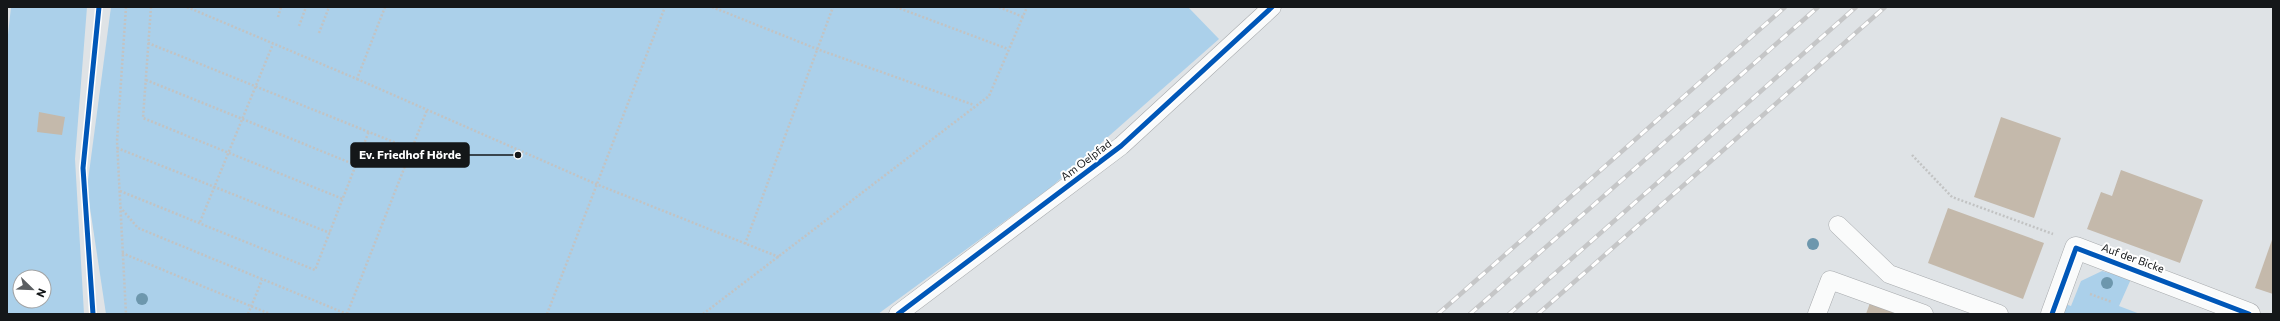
<svg xmlns="http://www.w3.org/2000/svg" width="2280" height="321" font-family="Commissioner,sans-serif">
<style>
.green{fill:#abd0ea;fill-rule:evenodd}
.building{fill:#c4b9ab}
.lines{fill:none;stroke-linecap:round;stroke-linejoin:round}
.lane-casing{stroke:#a7aaad;stroke-width:19}
.street-casing{stroke:#a7aaad;stroke-width:23}
.path{stroke:#c2c3c3;stroke-width:2.5;stroke-dasharray:2 2;stroke-linecap:butt}
.lane{stroke:#fafbfb;stroke-width:18}
.street{stroke:#fafbfb;stroke-width:22}
.rail-casing{stroke:#c5c6c7;stroke-width:4.5}
.rail{stroke:#fff;stroke-width:3;stroke-dasharray:9;stroke-linecap:butt}
.cycleway-casing{stroke:#fff;stroke-width:8}
.cycleway{stroke:#0057b8;stroke-width:5}
.tree{fill:#6d97ad}
.labels{text-anchor:middle;stroke-width:4;stroke-linejoin:round;paint-order:stroke}
.street-label{font-size:11px;fill:#141719;stroke:#fff}
.leader{fill:none;stroke:#141719;stroke-width:1.5}
.callout-dot{fill:#141719;stroke:#fff;stroke-width:1.5}
.callout{fill:#141719;stroke:#141719;stroke-width:1.5}
.callout-label{font-size:12px;text-anchor:middle;font-weight:bold;fill:#fff}
</style>
<rect width="100%" height="100%" fill="#dfe3e6"/>
<g class="green">
<path d="M11,7H87L75,159L84,314H7V44ZM20,277H44V301H20Z"/>
<path d="M111,7H1188L1219,39L1050,188L878,314H106L87,188Z"/>
<path d="M2102,271L2131,279L2119,306L2140,314H2061L2065,304L2071,306L2081,281Z"/>
</g>
<g class="building">
<path d="M39,112L65,117L62,135L37,132Z"/>
<path d="M2001,117L2061,138L2034,218L1974,197Z"/>
<path d="M2121,170L2203,200L2180,263L2087,229L2101,192L2112,196Z"/>
<path d="M1948,208L2044,243L2023,299L1928,263Z"/>
<path d="M2273,237V294L2255,288Z"/>
<path d="M1871,300L1912,314H1866Z"/>
</g>
<g class="lines">
<g class="lane-casing">
<g id="lane">
<path d="M1838,225L1889,274L1999,314"/>
<path d="M898,314L1121,146L1272,7"/>
<path d="M1817,314L1830,280L1924,314"/>
</g>
</g>
<g class="street-casing">
<path id="street" d="M2052,314L2076,248L2249,314"/>
</g>
<g class="path">
<path d="M126,7L117,141L126,314"/>
<path d="M151,7L143,118L343,199"/>
<path d="M187,7L357,79L385,7"/>
<path d="M712,7L817,49L974,105"/>
<path d="M896,7L1008,49"/>
<path d="M999,7L1023,17"/>
<path d="M278,17L281,7"/>
<path d="M299,26L306,7"/>
<path d="M319,33L329,7"/>
<path d="M148,43L411,149"/>
<path d="M357,79L596,184L779,257"/>
<path d="M146,80L356,165"/>
<path d="M117,148L330,233"/>
<path d="M1912,155L1952,197L2053,234"/>
<path d="M120,191L315,270L369,131"/>
<path d="M120,207L138,228L347,314"/>
<path d="M200,222L273,44"/>
<path d="M745,244L833,7"/>
<path d="M122,253L270,314"/>
<path d="M2090,294L2112,302"/>
<path d="M248,314L262,280"/>
<path d="M347,314L427,110"/>
<path d="M547,314L665,7"/>
<path d="M703,314L989,96L1027,7"/>
</g>
<use href="#lane" class="lane"/>
<use href="#street" class="street"/>
<g class="rail-casing">
<g id="rail">
<path d="M1438,314L1785,7"/>
<path d="M1470,314L1818,7"/>
<path d="M1509,314L1856,7"/>
<path d="M1538,314L1885,7"/>
</g>
</g>
<use href="#rail" class="rail"/>
<g class="cycleway-casing">
<g id="cycleway">
<path d="M93,314L83,168L99,7"/>
<path d="M898,314L1121,146L1272,7"/>
<path d="M2052,314L2076,248L2249,314"/>
</g>
</g>
<use href="#cycleway" class="cycleway"/>
</g>
<g class="tree">
<circle cx="1813" cy="244" r="6"/>
<circle cx="2107" cy="283" r="6"/>
<circle cx="142" cy="299" r="6"/>
</g>
<g class="labels">
<g class="street-label">
<text transform="translate(1086 160) rotate(-37)" y="4">Am Oelpfad</text>
<text transform="translate(2133 258) rotate(20)" y="4">Auf der Bicke</text>
</g>
</g>
<path class="leader" d="M518 155L469 155"/>
<circle class="callout-dot" cx="518" cy="155" r="4"/>
<rect class="callout" x="351" y="143" width="118" height="24" rx="4"/>
<g class="callout-label">
<text x="410" y="159">Ev. Friedhof Hörde</text>
</g>
<rect width="2280" height="321" fill="none" stroke="#141719" stroke-width="16"/>
<g transform="translate(32 289) rotate(113)"><circle r="19" fill="#ffffff" stroke="#a1a2a3"/>
<path d="M0-3L7 15L0 10L-7 15Z" fill="#5b5e61"/>
<text y="-6" font-size="11" font-weight="bold" text-anchor="middle" fill="#141719">N</text>
</g>
</svg>
